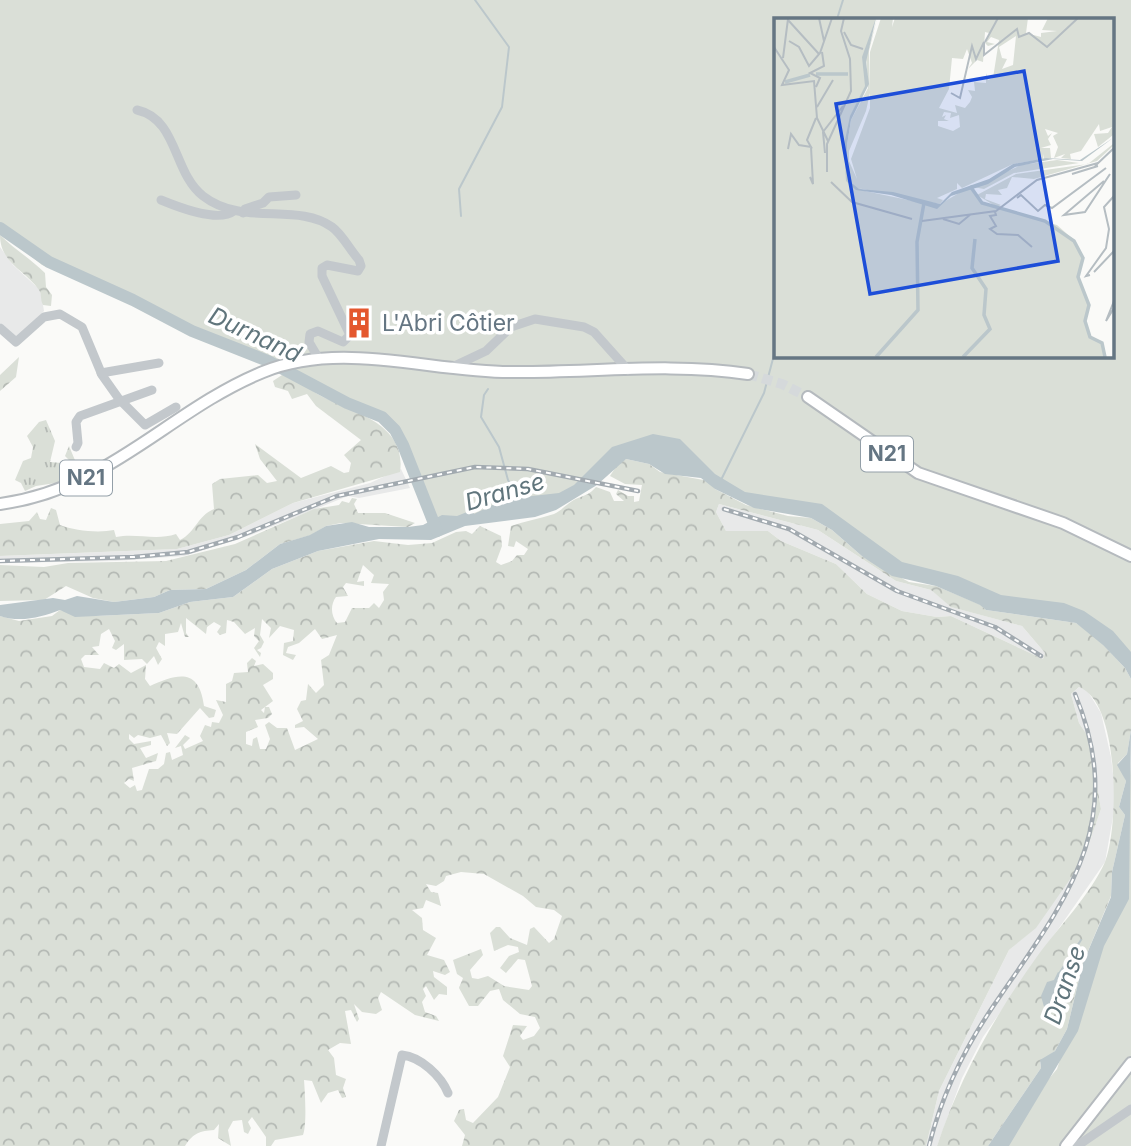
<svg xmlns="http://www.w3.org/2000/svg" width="1131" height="1146" font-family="Inter,sans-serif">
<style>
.built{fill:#e8e9e9}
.grass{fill:url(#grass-tufts)}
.forest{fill:url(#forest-crowns);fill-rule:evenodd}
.park{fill:#dadfd7;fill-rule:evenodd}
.water{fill:#bbc7cb}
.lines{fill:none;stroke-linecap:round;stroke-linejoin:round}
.stream{stroke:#bbc7cb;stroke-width:2}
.river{stroke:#bbc7cb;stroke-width:12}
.major-tunnel{stroke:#d5d9db;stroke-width:10;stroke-dasharray:10 5;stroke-linecap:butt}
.major-casing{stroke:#b5babe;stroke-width:14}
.minor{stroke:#c3c8cc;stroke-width:9}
.major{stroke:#fff;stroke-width:10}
.rail-casing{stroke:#a2aab0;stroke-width:4.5}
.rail{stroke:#fff;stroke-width:2;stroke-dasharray:5;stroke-linecap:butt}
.labels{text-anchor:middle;stroke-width:7;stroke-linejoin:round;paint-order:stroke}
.shield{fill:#fff;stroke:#939fa8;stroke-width:2}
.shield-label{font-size:21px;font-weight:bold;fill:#657683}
.poi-label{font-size:23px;fill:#657683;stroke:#fff;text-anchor:start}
.water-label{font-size:24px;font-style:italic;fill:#60757c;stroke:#fff}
.inset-river{fill:none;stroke:#bbc7cb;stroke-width:3.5}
.inset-road{fill:none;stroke:#b5bdc2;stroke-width:2}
.view{fill:#1d4ed8;fill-opacity:0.15;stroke:#1d4ed8;stroke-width:3.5}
.inset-edge{fill:none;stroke:#657683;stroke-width:3.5}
</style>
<defs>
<pattern id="grass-tufts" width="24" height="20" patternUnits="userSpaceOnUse" patternTransform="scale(1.75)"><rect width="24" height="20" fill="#dadfd7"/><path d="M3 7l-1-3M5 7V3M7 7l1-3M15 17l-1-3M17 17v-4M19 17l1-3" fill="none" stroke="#b4b9b4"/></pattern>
<pattern id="forest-crowns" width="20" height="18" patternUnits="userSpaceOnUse" patternTransform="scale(1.75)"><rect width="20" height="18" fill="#dadfd7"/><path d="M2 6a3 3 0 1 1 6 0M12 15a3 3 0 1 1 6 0" fill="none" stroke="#b4b9b4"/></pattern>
</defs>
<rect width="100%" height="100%" fill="#fafaf8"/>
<g class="built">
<path d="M0,247L13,265L40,290L43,305L44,311L16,339L0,323Z"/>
<path d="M401,469L410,488L359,498L348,496L251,535L184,556L115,561L0,563V556L177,549L229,535L293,503L370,483Z"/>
<path d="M719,504L818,530L896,581L931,590L952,607L1022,626L1045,653L1043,659L951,616L937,617L902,611L867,594L836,564L781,541L768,531H726L716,512Z"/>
<path d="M1079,687L1087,690L1101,713L1111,757L1116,800L1105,862L983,1037L962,1078L937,1146H926L939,1091L1009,950L1036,927L1085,855L1101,809L1089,738L1079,723L1071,694Z"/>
</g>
<path class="grass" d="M46,420L55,441L50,462L62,463L63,474L68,475L71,462L65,456L69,446L77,465L75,473L62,482L36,486L25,491L21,483L15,480L23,461L31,458L33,447L27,436L39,422Z"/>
<g class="forest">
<path d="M0,235C14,249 31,259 45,273L46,287L52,295L51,306L43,305C40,300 42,294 39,290C25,270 0,263 0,235Z"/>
<path d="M19,357L16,377L0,391V403V375Z"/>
<path d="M282,375C300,377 309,391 325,398C356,412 407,426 400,472L293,503L229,535L177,549L0,556V524L29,521L37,512L40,519L46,520L51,508L56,510L60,525C75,531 99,533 114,530L116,537C137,533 156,541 176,534L180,540C196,532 197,516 214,509L212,484L220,479L258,475L267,483L277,481L260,459L255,444L301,478L331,466L344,473L349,472L351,463L344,455L361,440L316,406L307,394L292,399L288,391L275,387L273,381Z"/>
<path d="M626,459L649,464L660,472L709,481L715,489L746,505L788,516L811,518L832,530L863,557L909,582L936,586L981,605L986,610L1076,623L1095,636L1125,668L1131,679V730L1127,754L1118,763L1126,781L1119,807L1125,815L1112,872L1111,896L1083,963L1067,1029L1055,1051L1040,1062L1041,1068L988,1146H937C960,1077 994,1017 1036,958C1057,929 1091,894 1105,862C1119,828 1120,702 1079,687L1071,694L1079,723L1089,738L1101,809L1085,855L1075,872L1036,928L1009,950L939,1091L926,1146H462L465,1135L454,1121L459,1110L464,1109L466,1120L473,1123L498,1097L510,1067L503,1056L513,1025L527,1026L520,1036L523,1040L534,1036L540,1028L535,1017L520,1014L503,1000L499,989L490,991L478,1006H469L459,988L463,978L457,974L453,960L481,949L483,955L470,970L472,978L478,979L488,976L504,986L529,990L532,986L525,960L518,959L506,973L500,968L509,956L519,952L518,947L508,945L494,951L490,933L496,927H500L510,938L527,945L530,929L534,927L549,943L554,939L562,916L554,910L536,907L523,896L484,874L461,872L446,876L444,881L436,886L426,884L431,892L438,893L441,906L426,900L423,908L412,910L422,918L423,930L436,938L427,955L444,960L450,972L445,975L433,971L434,977L447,987V995L439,994L434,1000L426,986L423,989L426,996L422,1002L425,1012L436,1016L439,1021L415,1015L381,992L378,998L382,1010L376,1014L362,1012L354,1004L359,1019L357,1022L351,1010L345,1011L351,1044L340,1043L328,1050L334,1058L336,1075L346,1079L343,1088L346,1097L342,1098L338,1090L328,1093L321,1103L312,1081L304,1080C305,1092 307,1125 303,1135L275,1140L271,1146H266V1137L252,1117L248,1122L251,1128L248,1134L244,1132L242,1120L233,1121L228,1130L231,1146L218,1138L219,1124L214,1130C200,1131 193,1133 185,1146H0V616L19,621L52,616L60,610L96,616L159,613L190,602L233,597L272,569L318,551L374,541L408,545L432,543L456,532L466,531L472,534L480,526L501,536L502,546L496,562L501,565L512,561L517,555H524L528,549L516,541L514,547L508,546L511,526C525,521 539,519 554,514C563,510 569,501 578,498C586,495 590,494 596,487L610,492L614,501H624L616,494L618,490L628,496H634V502L639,501L642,485L625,484L610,476L619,462ZM719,504L818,530L896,581L931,590L951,607L1022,626L1045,653L1043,659L951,616L937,617L902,611L867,594L836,564L781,541L768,531H726L716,512ZM363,565L374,575L371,583L389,584L383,592L384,600L379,608L374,603L369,608H352L345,622L337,623C331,616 330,605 336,597L348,596L343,587L346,583L364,586V581L357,582ZM186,618L206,634L207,627L214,622L221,626L217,632L220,635L226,633L227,620L234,622L245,634L255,628L254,636L259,641L254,648L260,657L261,653L257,650L261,648L264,642L260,635L262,619L271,628L269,638L280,626L294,630L293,641L284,643L283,655L293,660L296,655L286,653L288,647L299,643L315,629L322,639L337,635L329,655L321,660L324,685L316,693L308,684L306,700L301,701L297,709L303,721L295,725V728L304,727L318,739L295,750L287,728H277L269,722L265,725L270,739L266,749H260L257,737L253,739L252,746L246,744V732L258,727L255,720L268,718L272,714L269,707H265L264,713L261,710L273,701L263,685L273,679V673L263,664L254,666L256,661L252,658L247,663L248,672L234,673L232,681L226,684V702L216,700L223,715L219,723L212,722L211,727L205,725L200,736L203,741L185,749L183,745L190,738L185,735L175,748L181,746L183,755L172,760L170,752L166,753L164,764L158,769H149L142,790L137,791L135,785L130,788L124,783L129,779L134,781L132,768L156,761L158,753L146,758L140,748L151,745V741L134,744L129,739V734L134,738L138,735L150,738L161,735L167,746L170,743L167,733L177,734L200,708L209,718L214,717L216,710L204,706C199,667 177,674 150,686L145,679L146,665L131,673L119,664L114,668L104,663L100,669L84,667L81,659L85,655H99L92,647L99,646L101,634L109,629L115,641L112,648L116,650L124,644V660L142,659L147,664L154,656L158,665L162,659L156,648L159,642L165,646V634L178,632L181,623L185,637H189L186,633Z"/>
<path d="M352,498L357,499L354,504L358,513H385L415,523L408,527L341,523L326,526L311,535L280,544L246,570L206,589L170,590L154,597L114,602L93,598L66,586L44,600L0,601V565L44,567L68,563L166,561L235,544L314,509L339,505L342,501L349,503Z"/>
</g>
<g class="park">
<path d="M0,0H1131V670L1103,638L1055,609L994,606L899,565L824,509L749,497L648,445L556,500L441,527L425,515L403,442L380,415L318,391L291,370L231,343L206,338L151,314L136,301L42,265L0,231ZM776,19H1112V355H776Z"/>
<path d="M1131,763V1146H993L1057,1069L1098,942L1121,891Z"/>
</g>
<g class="water">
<path d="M653,434L680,439L715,474L745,492L822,504L902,562L958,576L1001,595L1064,603L1084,611L1113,631L1131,652V679L1125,668L1103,645L1076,623L986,610L980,605L936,586L892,576L863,557L832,530L811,518L754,508L715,489L701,478L665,474L649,464L626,459L597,485L556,510L535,517L465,526L431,540L379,539L318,551L272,569L233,597L190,602L159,613L75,617L60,610C42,617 21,623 0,616V605L53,598L65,600L77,596L114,602L154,597L170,590L206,589L246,570L280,544L310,535L326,526L352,522L369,527H408L423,525L442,515L457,516L472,510L474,514L505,499L559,493L574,485L612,447Z"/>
<path d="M1131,730L1129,899L1104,946L1078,1031L1009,1146H988L1041,1068L1040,1060L1055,1051L1067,1029L1083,963L1111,897L1112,872L1125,815L1119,807L1126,781L1117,765L1127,754Z"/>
<path d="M1058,972L1063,974L1057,996L1059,1003L1054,1011L1046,1014L1041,996L1047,982L1054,980Z"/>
</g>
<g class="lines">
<g class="stream">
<path d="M837,19L843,0"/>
<path d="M461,216L459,189L502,107L509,47L475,0"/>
<path d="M488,389L484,395L481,417L499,447L508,480L520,499"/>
<path d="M722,478L764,393L776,347"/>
<path d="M1060,972L1081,940"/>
</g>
<path class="river" d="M0,228L49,262L133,300L192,331L268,361L347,403L382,417L395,430L403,445L437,531"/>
<path class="major-tunnel" d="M748,374L782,384L808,397"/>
<g class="major-casing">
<g id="major">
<path d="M808,397L918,473L1063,523L1131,556"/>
<path d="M0,504C110,489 168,411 263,372C341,340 429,372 510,372C589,373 670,362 748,374"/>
<path d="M1066,1146L1131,1063"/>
</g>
</g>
<g class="minor">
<path d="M137,110C178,119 173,173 203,196C243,227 297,202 332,227C342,234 350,250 359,260L361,266L358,271L327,265L322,268V276L350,335L343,342L318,331L310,334L309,342L319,359"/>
<path d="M161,200C178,207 218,223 234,211"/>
<path d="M243,213L245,209L263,203L269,197L296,195"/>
<path d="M0,328L16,342L44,317L60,314L82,327L102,375L119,399L145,425L176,407"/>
<path d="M450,368L486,351L511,327L535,319L584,327L594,332L628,370"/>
<path d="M101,373L159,363"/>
<path d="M76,447L78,443L76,422L80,416L152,390"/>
<path d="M381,1146L402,1055C421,1057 441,1076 448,1093"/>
<path d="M1077,1146L1131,1109"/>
</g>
<use href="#major" class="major"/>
<g class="rail-casing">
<g id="rail">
<path d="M724,509L789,529L897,591L995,627L1041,656"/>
<path d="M0,561L134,557L188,552L238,537L337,496L475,467L528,469L638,491"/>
<path d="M929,1146C941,1098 962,1053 990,1011C1060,907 1131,828 1075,694"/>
</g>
</g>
<use href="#rail" class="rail"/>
</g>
<defs>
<g id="building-bare" transform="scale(2.415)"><path d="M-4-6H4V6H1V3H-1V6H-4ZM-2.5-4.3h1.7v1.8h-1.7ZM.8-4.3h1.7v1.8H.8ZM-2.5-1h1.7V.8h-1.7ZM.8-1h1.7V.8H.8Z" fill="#e4572e" stroke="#fff" stroke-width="2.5" paint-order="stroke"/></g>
</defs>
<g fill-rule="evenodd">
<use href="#building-bare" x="359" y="323"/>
</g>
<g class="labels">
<g class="shield">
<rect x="861" y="436.5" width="52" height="35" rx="5"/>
<rect x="60" y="460.5" width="52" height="35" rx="5"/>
</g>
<g class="shield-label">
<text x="887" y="461">N21</text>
<text x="86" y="485">N21</text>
</g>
<g class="poi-label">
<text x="382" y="331">L'Abri Côtier</text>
</g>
<g class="water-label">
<text transform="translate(255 335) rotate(25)" y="8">Durnand</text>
<text transform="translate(505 492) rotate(-16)" y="8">Dranse</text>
<text transform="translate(1065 985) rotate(-71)" y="8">Dranse</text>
</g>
</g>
<g transform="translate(774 18)">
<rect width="340" height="340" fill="#fafaf8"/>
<path d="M103,0L95,33L96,75L92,93L75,133V143L83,161L77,141L96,90V34L107,0H119L118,9L121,0H254L252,15L267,19V15L283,13L268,12L274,0H339V117L324,129L320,116L334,115L338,109L326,113L325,106L307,133L296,136L297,141L287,140L291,136L280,140L284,129L279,118L284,115L271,111L274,118L278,115L274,121L277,127L267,130H276L277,140L270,141V136L269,141L239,146L188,170L183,165V171L163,180L169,182L166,186L83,170L74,162L73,127L77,102L94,70L92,40ZM211,14L215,15L211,25L214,28L221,26L213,24L217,19L225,22L219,60L214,62L212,55V65L200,64L201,73L194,72L198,79L196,84L191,90L181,87L183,95L165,90L175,71L178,40L189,41L193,31L198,45L194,51L203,42L209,44ZM242,18L239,47L228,51L233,41L228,40L225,29ZM170,94L177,95L176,100L185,97L186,109L179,113L164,108V103H175L170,101L172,97L168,99ZM339,126V128L323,143L260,161L238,159L233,170L224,172L228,177L212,176L211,181L227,187L223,189L203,177L242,156L314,146ZM283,142L305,145L240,155L210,171L199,169L247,147Z" fill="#dadfd7" fill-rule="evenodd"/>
<path d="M0,0H102L90,42L93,65L77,97L72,128L73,163L91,173L163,188L195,169L208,186L283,207L301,223L309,240L304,259L315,286L312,303L316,319L328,325L331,339H0Z" fill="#dadfd7"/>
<path d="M102,0L92,44L95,66L77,102L73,127L74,162L85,171L119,174L166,186L178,174L215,161L239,146L272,140L306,142L339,120L308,143L279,141L241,149L214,166L177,178L163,191L117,177L82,172L72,163L70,127L76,98L91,68L88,39Z" fill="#bbc7cb"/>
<path class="inset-river" d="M42,56H74M11,64L36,57M196,168L208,185L271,203L300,223L309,240L304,259L315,287L311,303L316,319L328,325L331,339M102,339L144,292L143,224L150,185M189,339L216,311L210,297L212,271L198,250L201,221"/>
<path class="inset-road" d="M45,0L50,23M14,2L45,36M70,14L77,27L89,31M15,23L25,29L35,48L46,35L58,0M211,24L224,0M0,29L15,52L8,67L40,63L43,100L54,123M9,40L14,1M42,69L46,60L36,55L50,48L48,34M177,75L186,80L198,28L202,41L210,24V37L243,11L245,19L255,15L273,29L304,0M43,89L59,62M14,131L17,116L25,127L37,129L33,122L42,100M51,135L49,114L69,88M321,148L340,130M53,154V126L77,73L76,41L67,13L70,0M298,156L324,148M36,159L39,166L37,129M330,163L290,197L311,194L336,156M57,164L78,184L138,201M243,180L247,177L264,193L271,187L278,190L332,150M221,194L222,197L216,198L222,208L216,211L223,216L244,217L258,229M169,201L185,206L197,196M148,203L222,193L263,162L324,145M320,254L340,233M316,257L312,258L332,230L335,211L330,189L340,178M340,283L332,303L340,290"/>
<path class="view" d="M250,53L284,243L96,276L62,86Z"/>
<rect width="340" height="340" class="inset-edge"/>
</g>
</svg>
